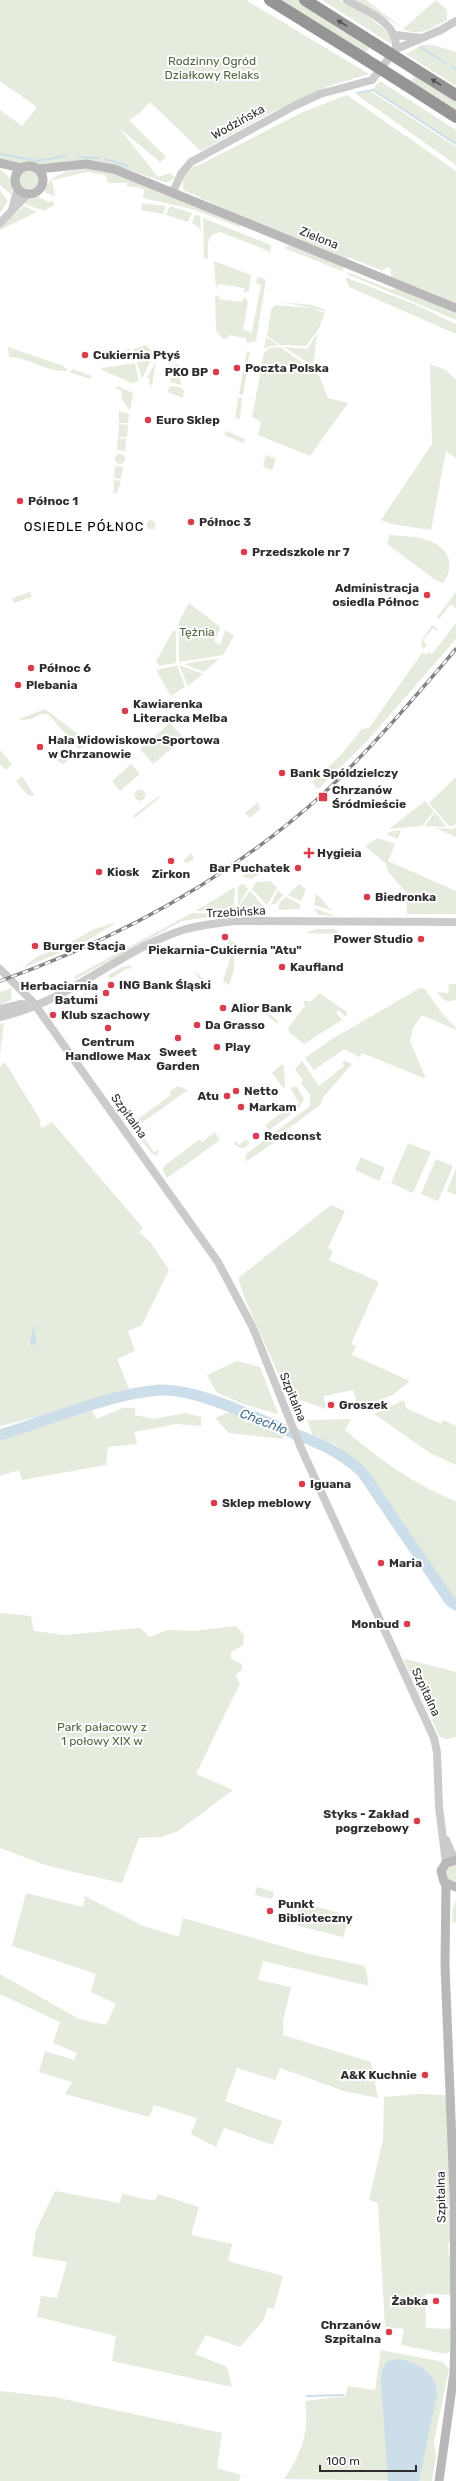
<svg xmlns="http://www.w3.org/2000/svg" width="456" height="2481" font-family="Rubik,sans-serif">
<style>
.green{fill:#e5ebdd}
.water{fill:#cbdee9}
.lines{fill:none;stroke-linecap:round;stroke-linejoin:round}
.stream{stroke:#cbdee9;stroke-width:2}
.river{stroke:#cbdee9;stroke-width:11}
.tertiary{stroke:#cbcbcb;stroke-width:8}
.secondary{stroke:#b8b8b8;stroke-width:9}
.motorway{stroke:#959595;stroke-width:12}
.rail-casing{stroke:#838383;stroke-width:3.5}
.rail{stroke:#fff;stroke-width:2;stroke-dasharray:6;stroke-linecap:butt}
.motorway-bridge{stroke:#959595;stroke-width:12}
.oneway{fill:#525252}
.poi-dot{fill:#d93d4d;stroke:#fff;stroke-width:1.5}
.labels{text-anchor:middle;stroke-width:4;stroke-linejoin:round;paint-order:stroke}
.park-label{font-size:12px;fill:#53673f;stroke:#fff}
.street-label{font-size:12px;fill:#2e2e2e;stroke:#fff}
.poi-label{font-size:12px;font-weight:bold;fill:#2e2e2e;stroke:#fff;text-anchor:start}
.neighbourhood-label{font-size:13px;letter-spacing:1px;fill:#000;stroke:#fff}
.water-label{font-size:13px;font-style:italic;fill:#42708b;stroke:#fff}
</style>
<rect width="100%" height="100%" fill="#fff"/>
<g class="green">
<path d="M0,0H246L369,74L329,86L264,116L201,151L150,102L140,113L129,120L166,157L160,162L119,128L158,177L170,173L175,178L167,183L112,164L96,161L83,160L43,166L31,162L20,164L0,159V110L22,126L37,107L0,81Z"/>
<path d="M277,0H299L371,45L364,55Z"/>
<path d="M322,0C327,0 333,0 338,0C350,2 384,27 392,37L391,44Z"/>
<path d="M356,0H366L401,27Z"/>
<path d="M436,0L447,10V20C430,28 422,37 403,29Z"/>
<path d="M422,45H433L456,52V86L406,54Z"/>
<path d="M416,73L456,100V113L410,83Z"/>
<path d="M380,81L456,130V144L373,89Z"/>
<path d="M370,91L456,147V165L356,94Z"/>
<path d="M347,95L456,171V303L391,277V269L387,267L383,271L348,257L347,259L254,222L183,190V177L195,165L197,166L303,112Z"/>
<path d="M0,169L12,180L13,196L0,185Z"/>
<path d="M82,169H97L113,172L241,224L239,227L192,209L143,198L144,190L141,188L127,186V183H108L106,175L88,172L52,180L55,196L46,193L45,190C50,174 68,171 82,169Z"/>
<circle cx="29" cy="179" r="10"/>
<path d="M0,190L8,201L0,213Z"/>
<path d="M38,196L48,202L53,201L54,205L44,211L25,204L27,200Z"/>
<path d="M142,203L166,206L163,214L141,210Z"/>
<path d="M24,206L37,212L0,230V227Z"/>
<path d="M170,206L192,213L188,222L166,215Z"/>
<path d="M195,215L200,216L201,230L192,223Z"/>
<path d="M203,218L271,245L270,254L266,250L220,232C205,235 208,246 208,258L204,259Z"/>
<path d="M290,245L344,266L342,271L284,248Z"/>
<path d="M214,261L251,275L249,291L244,293V288L219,284L216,288Z"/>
<path d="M347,272L392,290L398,287L450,310L456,313V320L347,274Z"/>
<path d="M258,276L266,280L256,341L247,343L246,338L229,335L227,339L222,338L216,331L215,297L220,295L219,299L242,302L243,298H246L248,302L243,330L252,332L261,285L256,283Z"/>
<path d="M345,277L414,304L456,324V334L349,287Z"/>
<path d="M282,302L312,305L326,310L325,311Z"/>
<path d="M275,305L311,308L325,313L318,330L306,346L280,345L267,336L271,310Z"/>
<path d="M317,334L313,366L284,347L307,349Z"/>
<path d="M266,337L278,345L267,347L264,349Z"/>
<path d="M146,345L153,353L135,356L133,349Z"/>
<path d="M8,347L64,366V368L68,369L67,371C46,372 30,358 9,357Z"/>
<path d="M280,347L319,375L328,398L348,403L310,456L258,435L261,422L252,417L264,353L269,348Z"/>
<path d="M130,349L133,356L100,361L101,358Z"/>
<path d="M247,351L250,353L246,369L243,368Z"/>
<path d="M150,361L142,379L137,362Z"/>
<path d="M156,361L152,386L149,383L150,379L147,378Z"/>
<path d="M135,363L139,381L132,383L102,370V368Z"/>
<path d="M176,364L179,365L181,385L170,382Z"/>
<path d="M430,364L446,370L456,380V458L446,451L431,530L391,524L381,520L432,444Z"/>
<path d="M73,369L92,376L90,379L69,372Z"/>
<path d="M243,372H247L243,395L239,394Z"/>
<path d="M117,386L133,393L130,411L121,398L122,391L116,389Z"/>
<path d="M172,386L181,388L184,391L183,398L168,392L169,387Z"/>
<path d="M238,398H242L240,419L235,418Z"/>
<path d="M119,411L129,414L128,423H119Z"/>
<path d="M119,424L128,425L127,437H118Z"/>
<path d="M226,431L245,439L244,443L224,435Z"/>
<path d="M118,438L126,439L125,451L117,450Z"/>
<circle cx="120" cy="459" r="5"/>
<path d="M266,455L276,459L272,470L265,468L263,464Z"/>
<path d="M115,466L123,467L121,479L114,478Z"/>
<path d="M114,480L121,481L117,493H113Z"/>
<circle cx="151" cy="525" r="4.5"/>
<path d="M390,535C402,536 416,536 427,540C449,547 456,565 443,583L434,579L387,544Z"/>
<path d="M30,592L32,597L14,603L12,598Z"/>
<path d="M456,592V608L451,604L439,619L437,617Z"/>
<path d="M189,603L219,626L220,629L214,641L220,645L225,630L234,636L223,655L179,662V621Z"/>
<path d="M456,623V639L369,739L318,789L312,782L339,757L362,729L369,728L422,653L427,654L429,652L432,654Z"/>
<path d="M432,625L438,629L437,631L433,628L423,641L427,645L423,650L421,642Z"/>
<path d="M173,631H176V663L159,666L156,661Z"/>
<path d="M220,658L204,672L184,664Z"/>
<path d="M177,665L185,687L171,696L156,670Z"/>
<path d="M179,665L203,674L188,686Z"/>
<path d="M45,709L87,741L88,743L79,749L48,714C37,712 32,723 19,719Z"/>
<path d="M170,723L184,738L153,764L140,749Z"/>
<path d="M71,748L76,754L63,764L57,761Z"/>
<path d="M0,750L12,764L6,770L0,764Z"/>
<path d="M131,764L140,774L120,791L112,781Z"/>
<path d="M22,776L34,795L33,796L27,795L16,781Z"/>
<path d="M456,777V824L450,827L429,803Z"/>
<circle cx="140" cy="795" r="5.5"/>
<path d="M159,796L160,797L135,818L133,816Z"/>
<path d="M425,801L434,811L422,826L389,829Z"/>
<path d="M258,802L260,809L250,818L245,813Z"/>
<path d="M435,812L446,826L445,827L425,826Z"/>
<path d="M456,827V837L436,828L453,829Z"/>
<path d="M401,830L398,839L388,835V832Z"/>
<path d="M378,838L395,844L388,861L456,891V914H407L406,892L388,872L386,864L365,846Z"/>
<path d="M191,853L194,859L187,863L183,861Z"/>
<path d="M253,869L260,874L251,879L242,876Z"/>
<path d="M270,881L277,888L267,905L252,889L256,882Z"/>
<path d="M244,884L248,889L238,906V886Z"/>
<path d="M299,884L306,889L301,901L288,895Z"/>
<path d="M235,887L233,912L195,911L199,909Z"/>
<path d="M278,890L283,895L275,904H271Z"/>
<path d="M250,891L265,908L237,912V909Z"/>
<path d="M316,893L330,909H333L330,910L314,905Z"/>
<path d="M286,897L300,904V909L279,910V903Z"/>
<path d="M314,908L335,916L318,915Z"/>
<path d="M192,913L231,914L182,921L74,980L75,976Z"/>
<path d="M117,922L85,942L21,969L38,956L62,947L94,929Z"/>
<path d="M317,929H335L339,932L338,934L306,933Z"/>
<path d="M230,938L231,942H235L234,970L229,985L223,981L231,956L224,953Z"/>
<path d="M131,965L132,969L128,968L110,979L108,975L122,967Z"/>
<path d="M194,971L211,985L206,989Z"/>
<path d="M449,984H456V1000C446,1003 443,1000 437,992L448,993Z"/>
<path d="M12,988L11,1000L0,1005V992Z"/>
<path d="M420,988L425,989L441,1012L456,1028V1030L422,1015L413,1028L410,1041L426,1079L362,1053L359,1057L344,1049L314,1070L305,1058L332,1039Z"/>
<path d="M319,993L347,1012L346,1017L339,1010L336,1012L342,1020L304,1044L290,1033L288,1028L305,1006L303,1001H312Z"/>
<path d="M249,1001L262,1007L279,1022L278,1024Z"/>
<path d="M4,1023L0,1055V1024Z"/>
<path d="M302,1061L319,1086L344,1066L342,1062L345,1061L352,1064L324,1096L320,1105L285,1131L286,1134L247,1161L245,1160L246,1154L310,1106V1095L301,1083L303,1081L295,1069Z"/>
<path d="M2,1063L6,1064L41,1121L39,1123L42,1128L52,1122L143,1228L139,1232L151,1243L169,1270L142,1325L128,1331L135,1351L117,1359L131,1393L0,1426V1068Z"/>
<path d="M281,1065H284L285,1086L284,1089L272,1073Z"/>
<path d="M178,1086L188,1090L136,1127L154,1152L158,1150V1156L151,1153L130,1125L171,1095L169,1092Z"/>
<path d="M296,1086L304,1099L299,1108L296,1106L299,1103L290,1088Z"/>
<path d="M285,1105L291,1111L290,1115L269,1130L265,1125L287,1109Z"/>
<path d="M215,1132L220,1140L167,1178L163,1171L164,1166L200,1139L202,1142Z"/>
<path d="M246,1139L250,1144L243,1148L238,1147L234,1144L236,1141L239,1145Z"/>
<path d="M408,1143L431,1152L413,1193L391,1183Z"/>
<path d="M361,1157L385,1168L379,1181L355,1170Z"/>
<path d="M436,1159L453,1166L438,1201L421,1194Z"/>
<path d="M456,1169V1195L447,1191Z"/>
<path d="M331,1205L345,1211L328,1248L333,1251L329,1260L379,1282L351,1344L356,1346L352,1355L410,1381L394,1394L359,1409L353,1390L324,1396L326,1409L288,1396L245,1299L238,1278Z"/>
<path d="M237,1361L260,1367L278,1414L243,1404L216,1392L207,1375Z"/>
<path d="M404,1400L406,1408L441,1424L443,1420L456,1426V1465L430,1453L374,1414Z"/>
<path d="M123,1408H135V1415L153,1419L185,1413L201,1417V1426L176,1424L134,1432L137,1444L108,1447L106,1465L22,1480L19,1470L0,1476V1439L92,1410L96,1419Z"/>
<path d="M230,1412L285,1433L283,1439L229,1433L215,1418Z"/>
<path d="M351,1419L345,1430C379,1459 414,1485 456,1501V1603L448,1596L450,1592L360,1465L338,1446L312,1434L307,1420Z"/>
<path d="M0,1613L31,1616L34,1631L64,1635L140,1628L150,1637L167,1630L193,1631L236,1626L244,1635L243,1645L231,1652V1659L242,1664V1670L237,1674L236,1677L240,1683L196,1774L233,1790L178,1831L161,1837L139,1838L122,1883L48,1866L0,1848Z"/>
<path d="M405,1659L456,1672V1737L446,1739L440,1737L404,1661Z"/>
<path d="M456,1865V1882L447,1878L446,1870L450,1866Z"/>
<path d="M257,1887L274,1892L272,1899L255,1895Z"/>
<path d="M26,1893L83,1907L85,1896L141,1925L179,1937L183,1918L309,1954L365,1966L369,1986L263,1961L258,1980L291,1987L283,2021V2035L371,2062L378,2098L344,2091L280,2068L275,2080L237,2068L225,2101L282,2121L273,2145L224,2128L216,2147L191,2134L197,2118L154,2105L149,2117L65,2094L72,2082L39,2072L45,2051L74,2060L77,2053L53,2043L60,2022L0,1994V1974L79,2019L106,2025L116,2004L91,1992L96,1974L12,1946Z"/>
<path d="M456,1900V1922L452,1923L453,1908Z"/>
<path d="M310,1905L350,1916L343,1937L295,1925L299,1908L308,1911L306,1920Z"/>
<path d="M418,2094L447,2095L450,2241L448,2243L449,2256L451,2259L452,2295L425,2294L426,2328L452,2329L451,2350L446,2354L401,2345L404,2329L385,2327L378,2203L369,2200L383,2139L384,2097Z"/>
<path d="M55,2191L120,2203L122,2194L155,2201L158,2194L199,2207L191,2235L232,2244L228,2261L283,2276L274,2309L268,2307L263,2321L240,2347L206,2335L195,2354L227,2367L232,2387L112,2361L116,2336L37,2317L41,2296L57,2298L67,2262L32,2256L36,2230Z"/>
<path d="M381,2350L443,2362L449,2369L434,2442L436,2456L432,2481L284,2479C301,2456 310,2430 305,2401L345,2396L348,2386L375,2390Z"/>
<path d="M0,2391L54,2397L222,2433L217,2468L241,2475L239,2481H0Z"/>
</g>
<g class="water">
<path d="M34,1324L36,1343L32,1346L30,1343Z"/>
<path d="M397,2359C416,2361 437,2373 437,2394L419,2481H388L381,2382L382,2370L387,2362Z"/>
</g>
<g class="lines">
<g class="stream">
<path d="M420,47L446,63"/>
<path d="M451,66L456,69"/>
<path d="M357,93L373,90L456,144"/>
<path d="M0,154L38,161L65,156"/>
<path d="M79,157L99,158"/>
<path d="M105,159L128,166"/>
<path d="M274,1433L275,1425"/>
<path d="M312,1440L314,1435"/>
<path d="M321,1443L323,1439"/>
<path d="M307,2396L343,2395"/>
</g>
<path class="river" d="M0,1435C47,1421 112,1393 160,1390C197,1389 245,1413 278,1427C311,1441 336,1447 362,1472L450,1601L456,1605"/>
<g class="tertiary">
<path d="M347,0C367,12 398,22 396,49"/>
<path d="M395,35L421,38"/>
<path d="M173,192L181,174L191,162L294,106L320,94L372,80L396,49L441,30L456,21"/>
<path d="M12,210L18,188"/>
<path d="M0,223L28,194"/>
<path d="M0,969L33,1002L218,1262L253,1328L301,1448L434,1738L437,1752L439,1807L446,1863"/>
<path d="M0,1009L21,1004L36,1006"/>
<path d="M0,1017C71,1001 120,949 186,929C202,925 218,923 234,921L456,922"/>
<path d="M446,1840L455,1860"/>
</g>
<g class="secondary">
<path d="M0,163L21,168"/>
<circle cx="29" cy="180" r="14"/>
<path d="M39,169L86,164L114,169L456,308"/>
<path d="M456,1860L446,1863L441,1871L444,1882L456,1887"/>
<path d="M439,2481L454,2373L455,2339L454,2195L445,1965L446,1884"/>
</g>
<g class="motorway">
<path d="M270,0L365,59"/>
<path d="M305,0L375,44"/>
<path d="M416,70L456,95"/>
<path d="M406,85L456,117"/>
</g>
<g class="rail-casing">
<path id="rail" d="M0,981C118,939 229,879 323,794C371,749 413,699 456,649"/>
</g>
<use href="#rail" class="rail"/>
<g class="motorway-bridge">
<path d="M375,44L416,70"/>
<path d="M365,59L406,85"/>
</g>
</g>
<defs><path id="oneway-solid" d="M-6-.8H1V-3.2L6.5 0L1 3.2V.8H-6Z"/></defs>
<g class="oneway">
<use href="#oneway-solid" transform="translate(342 23) rotate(-148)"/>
<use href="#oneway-solid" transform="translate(436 82) rotate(-148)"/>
</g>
<g class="poi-dot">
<circle cx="85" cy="355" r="4"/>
<circle cx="237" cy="368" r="4"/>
<circle cx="216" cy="372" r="4"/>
<circle cx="148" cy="420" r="4"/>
<circle cx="20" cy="501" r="4"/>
<circle cx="191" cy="522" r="4"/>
<circle cx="244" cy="552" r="4"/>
<circle cx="427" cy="595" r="4"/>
<circle cx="31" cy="668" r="4"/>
<circle cx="18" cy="685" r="4"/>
<circle cx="125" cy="711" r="4"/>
<circle cx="40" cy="747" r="4"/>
<circle cx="282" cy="773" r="4"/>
<rect x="318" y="792" width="10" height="10" rx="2"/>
<path d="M307 847h4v4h4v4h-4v4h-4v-4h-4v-4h4z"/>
<circle cx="171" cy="861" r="4"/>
<circle cx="298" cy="868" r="4"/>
<circle cx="99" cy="872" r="4"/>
<circle cx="367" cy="897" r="4"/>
<circle cx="225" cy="937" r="4"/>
<circle cx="421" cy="939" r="4"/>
<circle cx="35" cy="946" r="4"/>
<circle cx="282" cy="967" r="4"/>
<circle cx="111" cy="985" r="4"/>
<circle cx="106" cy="993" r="4"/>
<circle cx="223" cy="1008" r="4"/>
<circle cx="53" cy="1015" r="4"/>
<circle cx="197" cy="1025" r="4"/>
<circle cx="108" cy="1028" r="4"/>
<circle cx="178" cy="1038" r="4"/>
<circle cx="217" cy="1047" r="4"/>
<circle cx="236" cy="1091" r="4"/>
<circle cx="227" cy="1096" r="4"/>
<circle cx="241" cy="1107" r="4"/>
<circle cx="256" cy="1136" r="4"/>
<circle cx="331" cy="1405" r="4"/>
<circle cx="302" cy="1484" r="4"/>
<circle cx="214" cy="1503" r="4"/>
<circle cx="381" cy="1563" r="4"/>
<circle cx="407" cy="1624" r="4"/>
<circle cx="417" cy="1821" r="4"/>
<circle cx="270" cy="1911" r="4"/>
<circle cx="425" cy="2075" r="4"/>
<circle cx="436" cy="2301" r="4"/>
<circle cx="389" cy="2332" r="4"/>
</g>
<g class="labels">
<g class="park-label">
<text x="212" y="65">Rodzinny Ogród<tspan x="212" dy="14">Działkowy Relaks</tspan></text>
<text x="197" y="636">Tężnia</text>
<text x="102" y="1731">Park pałacowy z<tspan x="102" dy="14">1 połowy XIX w</tspan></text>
</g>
<g class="street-label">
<text transform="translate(238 122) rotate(-29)" y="4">Wodzińska</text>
<text transform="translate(319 238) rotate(22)" y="4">Zielona</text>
<text transform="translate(236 912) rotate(-3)" y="4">Trzebińska</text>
<text transform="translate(129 1116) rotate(54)" y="4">Szpitalna</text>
<text transform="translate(293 1397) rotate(68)" y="4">Szpitalna</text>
<text transform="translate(426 1692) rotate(65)" y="4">Szpitalna</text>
<text transform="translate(441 2197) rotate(-91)" y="4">Szpitalna</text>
</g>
<g class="poi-label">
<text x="93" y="359">Cukiernia Ptyś</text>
<text x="245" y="372">Poczta Polska</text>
<text x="208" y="376" text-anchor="end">PKO BP</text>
<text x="156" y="424">Euro Sklep</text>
<text x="28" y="505">Północ 1</text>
<text x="199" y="526">Północ 3</text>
<text x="252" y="556">Przedszkole nr 7</text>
<text x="419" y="592" text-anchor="end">Administracja<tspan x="419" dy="14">osiedla Północ</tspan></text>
<text x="39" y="672">Północ 6</text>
<text x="26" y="689">Plebania</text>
<text x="133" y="708">Kawiarenka<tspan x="133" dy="14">Literacka Melba</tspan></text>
<text x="48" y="744">Hala Widowiskowo-Sportowa<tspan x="48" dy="14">w Chrzanowie</tspan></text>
<text x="290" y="777">Bank Spóldzielczy</text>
<text x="332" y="794">Chrzanów<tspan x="332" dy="14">Śródmieście</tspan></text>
<text x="317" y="857">Hygieia</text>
<text x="290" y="872" text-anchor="end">Bar Puchatek</text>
<text x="107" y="876">Kiosk</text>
<text x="171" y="878" text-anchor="middle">Zirkon</text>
<text x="375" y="901">Biedronka</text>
<text x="413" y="943" text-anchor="end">Power Studio</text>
<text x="43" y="950">Burger Stacja</text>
<text x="225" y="954" text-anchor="middle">Piekarnia-Cukiernia "Atu"</text>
<text x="290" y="971">Kaufland</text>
<text x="119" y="989">ING Bank Śląski</text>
<text x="98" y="990" text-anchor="end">Herbaciarnia<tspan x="98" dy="14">Batumi</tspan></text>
<text x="231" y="1012">Alior Bank</text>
<text x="61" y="1019">Klub szachowy</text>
<text x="205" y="1029">Da Grasso</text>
<text x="108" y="1046" text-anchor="middle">Centrum<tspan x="108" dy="14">Handlowe Max</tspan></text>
<text x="225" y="1051">Play</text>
<text x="178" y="1056" text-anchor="middle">Sweet<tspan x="178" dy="14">Garden</tspan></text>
<text x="244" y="1095">Netto</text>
<text x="219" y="1100" text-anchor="end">Atu</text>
<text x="249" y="1111">Markam</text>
<text x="264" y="1140">Redconst</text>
<text x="339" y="1409">Groszek</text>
<text x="310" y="1488">Iguana</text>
<text x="222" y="1507">Sklep meblowy</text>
<text x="389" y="1567">Maria</text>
<text x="399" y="1628" text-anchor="end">Monbud</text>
<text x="409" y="1818" text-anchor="end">Styks - Zakład<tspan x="409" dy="14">pogrzebowy</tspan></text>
<text x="278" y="1908">Punkt<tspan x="278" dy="14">Biblioteczny</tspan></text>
<text x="417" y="2079" text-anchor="end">A&amp;K Kuchnie</text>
<text x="428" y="2305" text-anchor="end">Żabka</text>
<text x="381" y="2329" text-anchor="end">Chrzanów<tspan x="381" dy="14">Szpitalna</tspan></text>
</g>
<g class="neighbourhood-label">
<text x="84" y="531">OSIEDLE PÓŁNOC</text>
</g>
<g class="water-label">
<text transform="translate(264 1421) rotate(21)" y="5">Chechło</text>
</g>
</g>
<path d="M320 2465v6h96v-6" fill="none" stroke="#2e2e2e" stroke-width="2"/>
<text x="326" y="2465" font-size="12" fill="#2e2e2e" stroke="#ffffff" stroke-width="3" paint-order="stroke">100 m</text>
</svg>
